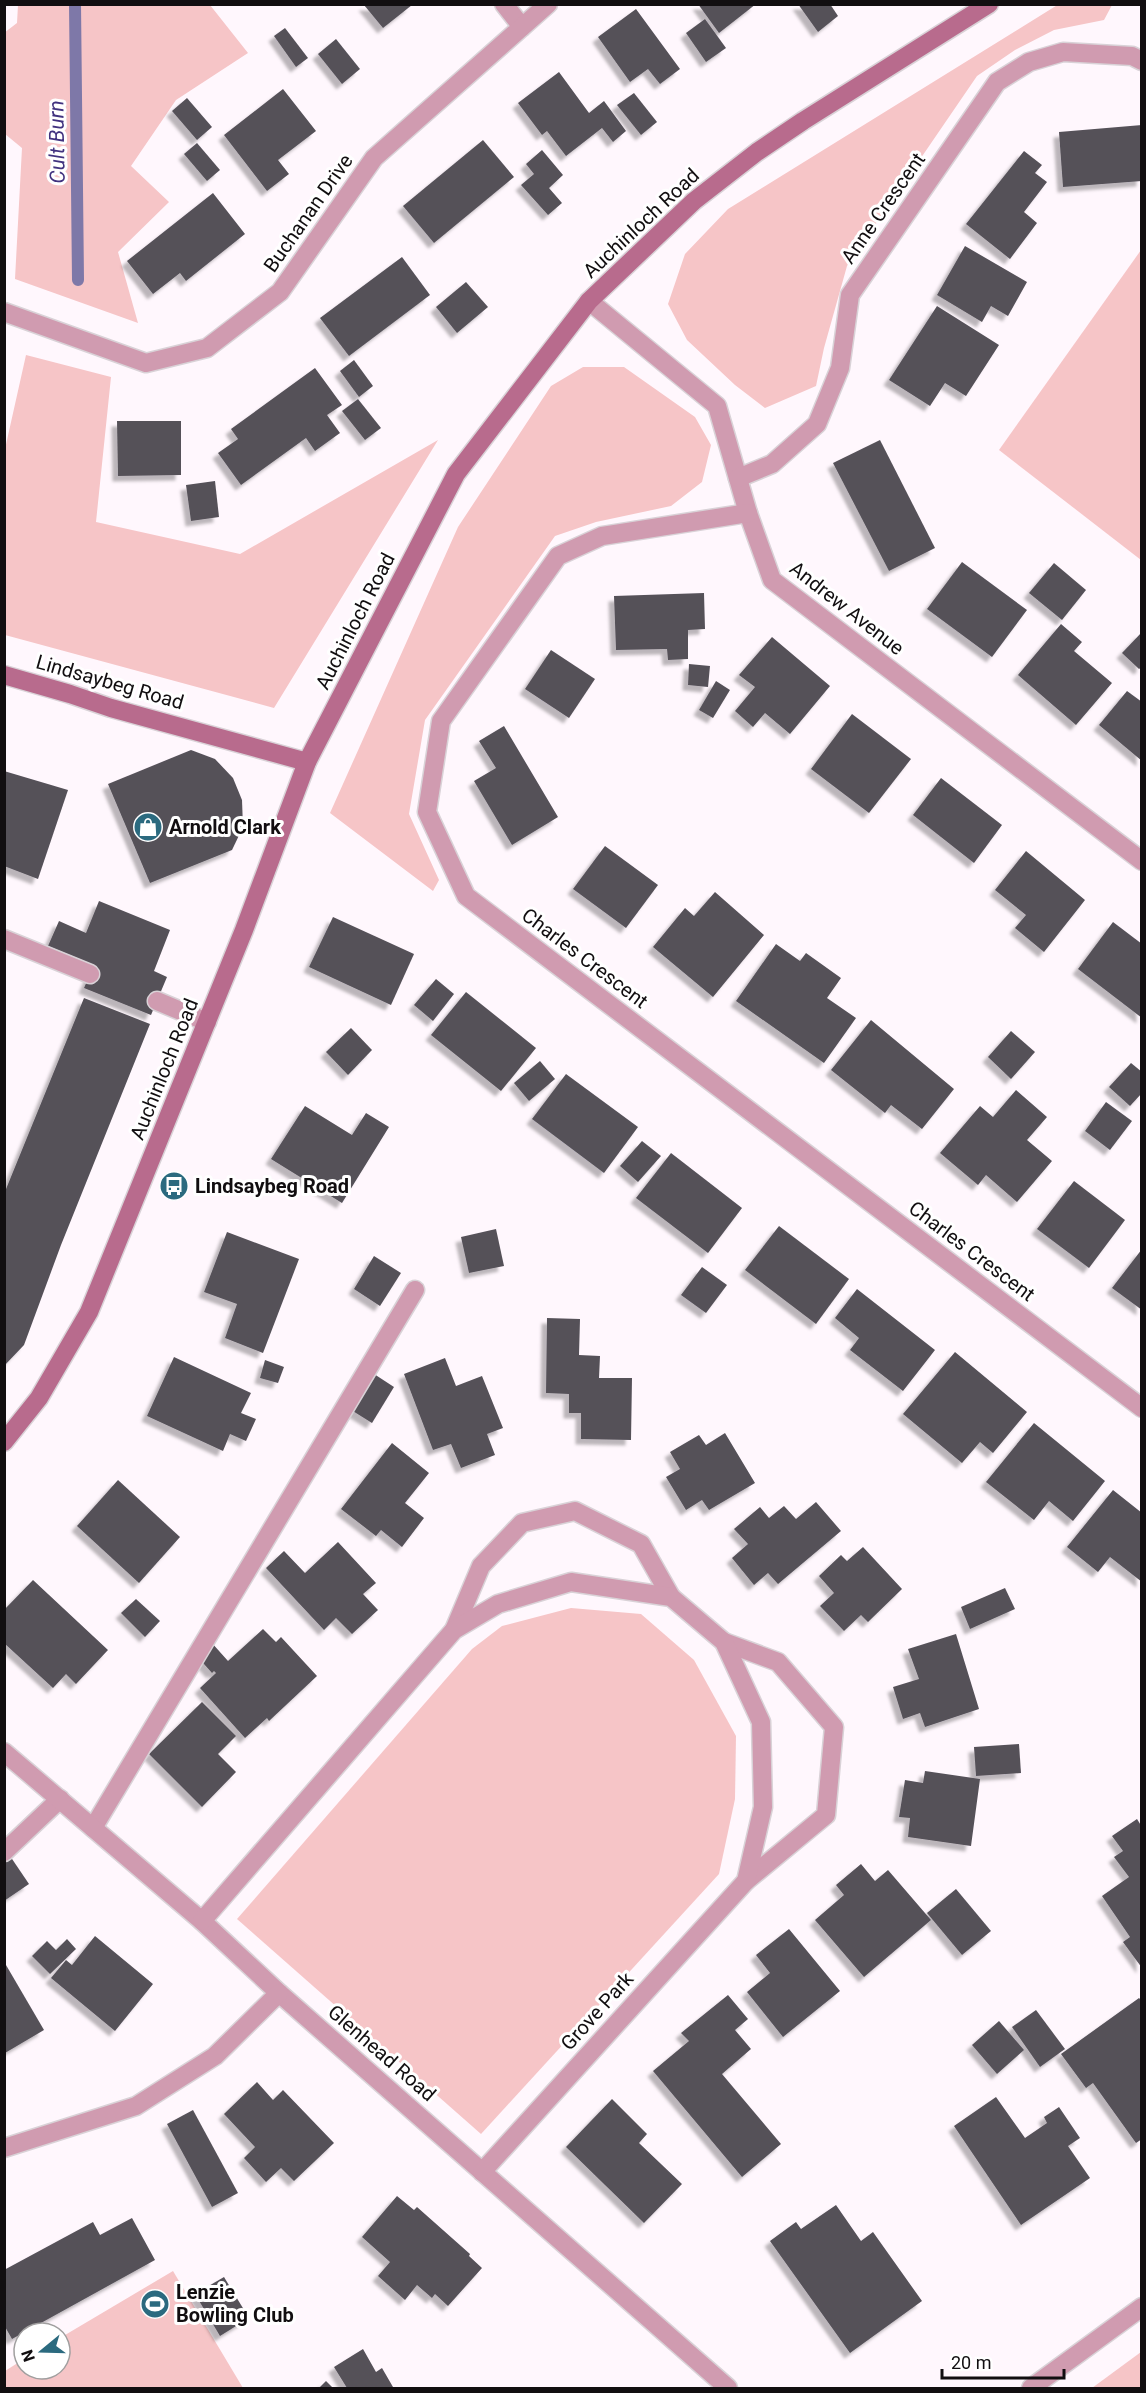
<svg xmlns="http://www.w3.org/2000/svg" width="1146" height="2393" font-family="Roboto,sans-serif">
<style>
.green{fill:#f6c5c7}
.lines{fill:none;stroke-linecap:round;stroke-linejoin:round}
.stream{stroke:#7e78a8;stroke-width:12}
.building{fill:#555159;filter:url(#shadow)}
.lane-casing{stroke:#d9d2d7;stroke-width:21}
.street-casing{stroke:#d9d2d7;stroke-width:21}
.secondary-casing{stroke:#d9d2d7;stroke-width:21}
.lane{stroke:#d09bb0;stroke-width:18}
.street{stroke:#d09bb0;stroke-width:18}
.secondary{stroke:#b86b8d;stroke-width:18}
.labels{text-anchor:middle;stroke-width:6;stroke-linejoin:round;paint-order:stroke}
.street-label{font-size:20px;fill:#110e10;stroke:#fff}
.poi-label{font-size:20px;font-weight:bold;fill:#110e10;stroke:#fff;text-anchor:start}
.water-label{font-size:21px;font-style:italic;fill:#41327f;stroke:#fff}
</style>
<defs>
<filter id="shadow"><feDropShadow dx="-5.5" dy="5.5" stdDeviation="1.5" flood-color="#0004"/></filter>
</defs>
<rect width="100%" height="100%" fill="#fff7fd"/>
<g class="green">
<path d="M1059,4L1112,5L1104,20L1054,30L1015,50L977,76L847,266L824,348L816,386L765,408L735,385L687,340L668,304L685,254L728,209Z"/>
<path d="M18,5H210L248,53L176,100L131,166L169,202L118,252L138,323L15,279L22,148L5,134L4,33L17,23Z"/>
<path d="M1141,250V560L999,450Z"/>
<path d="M26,355L111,377L96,522L240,554L438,440L274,708L5,635V449Z"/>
<path d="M583,367H624L695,417L711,445L702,482L671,506L596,522L555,536L425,720L409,814L439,880L433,891L330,813L458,527L551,386Z"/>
<path d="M571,1608L641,1614L694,1660L736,1736L735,1799L719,1874L481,2134L237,1919L472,1649L502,1626Z"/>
<path d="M173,2271L243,2388H5V2371L24,2359V2369H60V2338Z"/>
<path d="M1141,2352V2388H1092Z"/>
</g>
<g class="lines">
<path class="stream" d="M75,4L78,280"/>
</g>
<g class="building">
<path d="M698,4H756L719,33Z"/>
<path d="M798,4H830L838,16L818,32Z"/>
<path d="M364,5H412L383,28Z"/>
<path d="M636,9L680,69L660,84L648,69L630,82L598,37Z"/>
<path d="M705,19L726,48L706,62L686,33Z"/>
<path d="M285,28L308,58L296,67L274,36Z"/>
<path d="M336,39L360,69L342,84L318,54Z"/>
<path d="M559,72L589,113L604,101L626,131L613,142L602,128L566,156L547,131L542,135L518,103Z"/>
<path d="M283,89L316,131L278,160L289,174L267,191L224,135Z"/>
<path d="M634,93L657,122L641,135L617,105Z"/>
<path d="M187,98L212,127L197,140L172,111Z"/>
<path d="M1142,125V181L1063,187L1059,132Z"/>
<path d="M483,140L514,177L434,243L403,206Z"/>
<path d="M197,143L220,170L207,181L184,154Z"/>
<path d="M542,150L563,175L549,188L562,203L548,215L521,185L534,174L526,164Z"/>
<path d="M1024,151L1042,165L1035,173L1047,182L1024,212L1037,223L1010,259L966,224Z"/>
<path d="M213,193L245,234L186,281L180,273L153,294L127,261Z"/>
<path d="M965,246L1027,282L1008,316L991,306L982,322L937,295Z"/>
<path d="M402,257L430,295L349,356L320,318Z"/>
<path d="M466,282L488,307L457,333L436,307Z"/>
<path d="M937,306L999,345L966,396L945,383L930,406L889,380Z"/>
<path d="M354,360L373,386L359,397L340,371Z"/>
<path d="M315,368L342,405L327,415L340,433L315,451L306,438L241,485L218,453L238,439L231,429Z"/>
<path d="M358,399L381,428L365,440L342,411Z"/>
<path d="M117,421H181V475L118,476Z"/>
<path d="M880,440L935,548L889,571L833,463Z"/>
<path d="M215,481L219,517L191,521L186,485Z"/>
<path d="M962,562L1027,610L992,657L927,609Z"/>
<path d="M1054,563L1086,590L1062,620L1029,593Z"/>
<path d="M704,593L705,629L688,630V659L668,660L667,649L616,650L614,596Z"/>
<path d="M1061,624L1082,642L1074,651L1112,683L1076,725L1018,675Z"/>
<path d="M1142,632V667L1139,669L1122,653Z"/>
<path d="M772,637L830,686L790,734L765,713L753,727L735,711L755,687L739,675Z"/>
<path d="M551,650L595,679L569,718L525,689Z"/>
<path d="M689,664L710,666L708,687L688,685Z"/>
<path d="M716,681L730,690L713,718L699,710Z"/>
<path d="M1127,691L1142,702V761L1099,725Z"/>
<path d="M852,714L911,759L869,813L811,769Z"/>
<path d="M504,726L558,817L512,845L474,781L496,768L479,741Z"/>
<path d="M191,750L215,759L233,778L242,800L243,827L232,850L150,883L108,784Z"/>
<path d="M4,771L68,790L38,879L4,866Z"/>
<path d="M941,778L1002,825L974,863L913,815Z"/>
<path d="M605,846L658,885L626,928L573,889Z"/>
<path d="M1026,851L1085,900L1044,952L1015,928L1026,915L995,890Z"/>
<path d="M715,892L764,935L713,997L653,947L685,908L694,916Z"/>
<path d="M99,901L170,930L154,971L167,977L151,1015L84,988L94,965L48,946L59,921L86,933Z"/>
<path d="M333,917L414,954L391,1005L309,967Z"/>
<path d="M1113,922L1142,944V1018L1078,969Z"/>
<path d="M776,944L800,961L806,953L841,978L827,998L856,1018L824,1063L736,1001Z"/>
<path d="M436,979L454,994L433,1021L414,1005Z"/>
<path d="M466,992L536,1048L501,1091L431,1035Z"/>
<path d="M84,998L150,1024L61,1245L24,1345L4,1366V1194Z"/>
<path d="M871,1020L954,1089L922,1129L891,1105L885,1113L831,1070Z"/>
<path d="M351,1028L372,1050L348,1075L326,1052Z"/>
<path d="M1011,1031L1035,1052L1011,1079L988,1057Z"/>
<path d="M540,1061L555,1079L529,1101L514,1083Z"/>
<path d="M1131,1063L1142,1072V1093L1130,1106L1109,1087Z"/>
<path d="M566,1074L638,1127L604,1173L532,1119Z"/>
<path d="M1016,1090L1047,1117L1027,1140L1052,1161L1017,1202L986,1175L978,1185L940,1153L980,1106L993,1117Z"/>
<path d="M1106,1102L1132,1121L1110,1150L1085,1131Z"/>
<path d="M305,1106L352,1135L366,1113L389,1127L342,1203L271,1159Z"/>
<path d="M642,1141L661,1156L638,1182L620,1166Z"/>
<path d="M671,1153L742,1208L708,1253L636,1198Z"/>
<path d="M1074,1181L1125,1220L1089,1268L1037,1229Z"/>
<path d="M779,1226L849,1279L816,1324L745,1270Z"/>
<path d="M496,1229L504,1266L469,1273L461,1237Z"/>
<path d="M227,1232L299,1259L263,1353L225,1338L237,1304L204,1292Z"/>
<path d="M1142,1249V1310L1112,1288Z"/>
<path d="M374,1256L401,1273L380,1306L354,1289Z"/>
<path d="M702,1267L727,1285L706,1313L681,1295Z"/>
<path d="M857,1289L935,1350L903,1391L850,1350L859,1338L835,1318Z"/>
<path d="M547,1318L580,1319L579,1355L600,1356L599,1378H632L631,1440L581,1439V1413H569V1394L546,1393Z"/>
<path d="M955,1352L1027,1412L993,1453L980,1442L962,1463L903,1414Z"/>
<path d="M174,1357L251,1393L241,1413L256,1419L246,1441L230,1434L223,1451L147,1416Z"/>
<path d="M445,1358L456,1386L482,1376L503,1428L487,1434L495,1455L461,1468L451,1444L433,1450L404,1374Z"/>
<path d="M265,1360L284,1367L278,1383L260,1378Z"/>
<path d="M371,1372L394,1387L372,1423L348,1408Z"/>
<path d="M1034,1423L1105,1481L1073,1521L1049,1501L1034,1520L986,1482Z"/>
<path d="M725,1433L755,1483L709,1510L702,1500L686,1510L666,1477L680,1469L670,1452L699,1435L706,1445Z"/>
<path d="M392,1443L429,1473L405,1503L424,1518L402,1547L381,1530L376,1536L341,1509Z"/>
<path d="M118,1480L180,1537L139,1583L77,1526Z"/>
<path d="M1113,1490L1142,1513V1582L1110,1557L1098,1572L1067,1547Z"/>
<path d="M816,1502L841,1531L778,1584L768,1573L754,1585L732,1558L748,1544L734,1529L760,1507L769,1518L784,1506L796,1519Z"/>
<path d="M338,1542L376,1583L363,1594L378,1610L352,1634L336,1618L324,1630L266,1568L284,1551L305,1573Z"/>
<path d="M863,1547L902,1589L868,1622L861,1615L844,1631L820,1606L834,1593L819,1576L841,1555L847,1561Z"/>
<path d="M33,1580L108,1650L76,1684L66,1674L53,1688L4,1643V1610Z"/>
<path d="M1005,1588L1015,1609L970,1629L961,1607Z"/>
<path d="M136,1599L160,1621L145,1637L121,1613Z"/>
<path d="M263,1629L276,1642L281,1637L317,1676L269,1721L267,1718L245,1738L200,1688L216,1673L214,1671L212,1673L196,1655L211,1642L228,1661Z"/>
<path d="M956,1634L979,1709L925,1727L920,1713L903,1719L893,1687L919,1679L908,1649Z"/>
<path d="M202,1702L236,1736L218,1754L236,1772L202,1807L149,1754Z"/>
<path d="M1019,1744L1021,1773L976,1776L974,1747Z"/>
<path d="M925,1771L980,1779L971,1846L908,1837L910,1818L899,1817L905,1780L923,1783Z"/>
<path d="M1137,1819L1142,1827V1968L1123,1942L1130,1937L1102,1896L1129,1877L1114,1857L1123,1851L1112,1836Z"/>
<path d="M8,1853L29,1884L4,1901V1856Z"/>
<path d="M861,1864L875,1881L888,1870L931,1920L864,1977L815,1920L844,1895L836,1885Z"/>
<path d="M956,1889L991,1931L962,1955L927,1913Z"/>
<path d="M789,1929L840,1991L783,2037L747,1992L770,1973L756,1955Z"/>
<path d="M95,1936L153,1984L115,2031L51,1978L66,1960L72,1965Z"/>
<path d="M67,1939L76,1949L50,1974L32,1956L47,1941L56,1950Z"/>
<path d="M6,1965L44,2030L5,2053V1966Z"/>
<path d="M728,1995L748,2019L735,2030L751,2049L722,2074L781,2144L742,2177L653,2071L689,2041L681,2033Z"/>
<path d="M1139,1998L1142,2001V2139L1136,2143L1093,2083L1086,2088L1061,2054Z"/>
<path d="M1036,2010L1065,2049L1040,2067L1012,2027Z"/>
<path d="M999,2021L1024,2050L997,2074L972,2045Z"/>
<path d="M257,2082L273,2100L283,2090L334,2143L294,2181L281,2168L266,2182L244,2158L255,2147L224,2114Z"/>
<path d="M996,2097L1025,2138L1047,2123L1044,2117L1059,2107L1080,2138L1068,2146L1090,2178L1021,2225L954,2126Z"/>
<path d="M612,2099L647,2134L639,2143L682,2184L644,2223L566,2147Z"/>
<path d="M193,2110L238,2193L212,2207L167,2124Z"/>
<path d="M397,2196L414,2210L417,2207L470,2254L469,2256L482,2268L448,2306L435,2294L432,2298L417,2285L405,2300L378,2276L390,2262L362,2237Z"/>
<path d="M836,2205L861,2241L873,2232L922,2301L850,2353L770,2241L796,2222L801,2229Z"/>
<path d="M132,2218L155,2260L12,2339L4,2325V2270L93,2222L100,2235Z"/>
<path d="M224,2277L249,2318L220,2336L195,2294Z"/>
<path d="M363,2349L376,2372L382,2368L393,2387L391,2388H347L334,2367Z"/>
<path d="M326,2381L333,2388H319Z"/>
</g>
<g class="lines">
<g class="lane-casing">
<g id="lane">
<path d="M4,939L90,974"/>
<path d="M157,1001L207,1022"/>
<path d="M93,1828L415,1290"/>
<path d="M4,1852L60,1799"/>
</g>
</g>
<g class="street-casing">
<g id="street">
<path d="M504,4L522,27"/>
<path d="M589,301L717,406L748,513L772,580L1142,861"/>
<path d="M4,312L146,363L207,348L280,292L374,158L548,4"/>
<path d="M738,478L772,464L817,424L840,368L850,295L997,82L1029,62L1063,52L1132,56L1142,61"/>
<path d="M748,513L602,536L558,556L441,721L427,812L466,896L1142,1408"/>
<path d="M454,1630L481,1566L522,1523L575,1511L641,1544L671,1597"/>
<path d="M724,1642L778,1662L834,1727L826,1815L746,1881"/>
<path d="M4,1752L202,1921L279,1993L728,2388"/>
<path d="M202,1921L454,1630L498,1604L571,1582L671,1597L724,1642L761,1722L763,1807L746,1881L482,2172"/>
<path d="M4,2148L136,2106L215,2056L279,1993"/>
<path d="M1031,2388L1142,2307"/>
</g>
</g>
<g class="secondary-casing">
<g id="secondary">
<path d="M4,675L70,694L111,708L307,762"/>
<path d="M4,1442L39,1398L89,1312L244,930L307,762L456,474L589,301L694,201L757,152L803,121L989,4"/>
</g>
</g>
<use href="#lane" class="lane"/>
<use href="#street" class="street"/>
<use href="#secondary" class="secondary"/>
</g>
<defs>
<g id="shop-disc" transform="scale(1.5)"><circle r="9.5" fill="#2b6a7f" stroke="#fff"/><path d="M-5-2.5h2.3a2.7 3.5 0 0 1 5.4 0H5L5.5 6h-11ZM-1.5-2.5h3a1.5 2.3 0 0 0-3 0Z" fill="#fff"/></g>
<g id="bus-disc" transform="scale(1.5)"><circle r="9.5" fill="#2b6a7f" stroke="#fff"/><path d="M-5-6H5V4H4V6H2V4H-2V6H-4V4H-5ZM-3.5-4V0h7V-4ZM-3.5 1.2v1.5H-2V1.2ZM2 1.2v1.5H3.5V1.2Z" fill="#fff"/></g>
<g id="stadium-disc" transform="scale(1.5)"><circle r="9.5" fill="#2b6a7f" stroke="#fff"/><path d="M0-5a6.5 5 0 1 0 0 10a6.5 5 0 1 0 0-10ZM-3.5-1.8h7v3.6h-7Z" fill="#fff"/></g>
</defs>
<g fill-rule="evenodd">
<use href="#shop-disc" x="148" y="827"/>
<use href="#bus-disc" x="174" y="1186"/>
<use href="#stadium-disc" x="155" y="2304"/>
</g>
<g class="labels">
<g class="street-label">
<text transform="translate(883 208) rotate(-55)" y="7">Anne Crescent</text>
<text transform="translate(308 213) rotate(-55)" y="7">Buchanan Drive</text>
<text transform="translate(641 223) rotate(-43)" y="7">Auchinloch Road</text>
<text transform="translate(847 608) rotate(38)" y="7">Andrew Avenue</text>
<text transform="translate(355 621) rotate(-63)" y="7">Auchinloch Road</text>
<text transform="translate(110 682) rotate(16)" y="7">Lindsaybeg Road</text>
<text transform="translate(585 958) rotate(37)" y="7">Charles Crescent</text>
<text transform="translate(164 1069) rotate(-68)" y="7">Auchinloch Road</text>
<text transform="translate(972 1251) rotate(37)" y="7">Charles Crescent</text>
<text transform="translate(597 2011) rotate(-48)" y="7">Grove Park</text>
<text transform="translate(382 2053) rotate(41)" y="7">Glenhead Road</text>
</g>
<g class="poi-label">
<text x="169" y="834">Arnold Clark</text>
<text x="195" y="1193">Lindsaybeg Road</text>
<text x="176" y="2299">Lenzie<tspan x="176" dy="23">Bowling Club</tspan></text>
</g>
<g class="water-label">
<text transform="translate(57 142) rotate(-91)" y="7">Cult Burn</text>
</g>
</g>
<rect width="1146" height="2393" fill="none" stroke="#110e10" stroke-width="12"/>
<g transform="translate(42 2351) rotate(251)"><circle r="28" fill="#ffffff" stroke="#a09f9f" stroke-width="1.5"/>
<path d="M0-4.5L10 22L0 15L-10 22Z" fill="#2b6a7f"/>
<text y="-9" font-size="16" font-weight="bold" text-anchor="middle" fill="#110e10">N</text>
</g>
<path d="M942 2369v9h122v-9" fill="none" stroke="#110e10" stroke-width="3"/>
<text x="951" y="2369" font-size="18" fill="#110e10" stroke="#ffffff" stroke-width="4.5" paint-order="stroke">20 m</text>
</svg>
